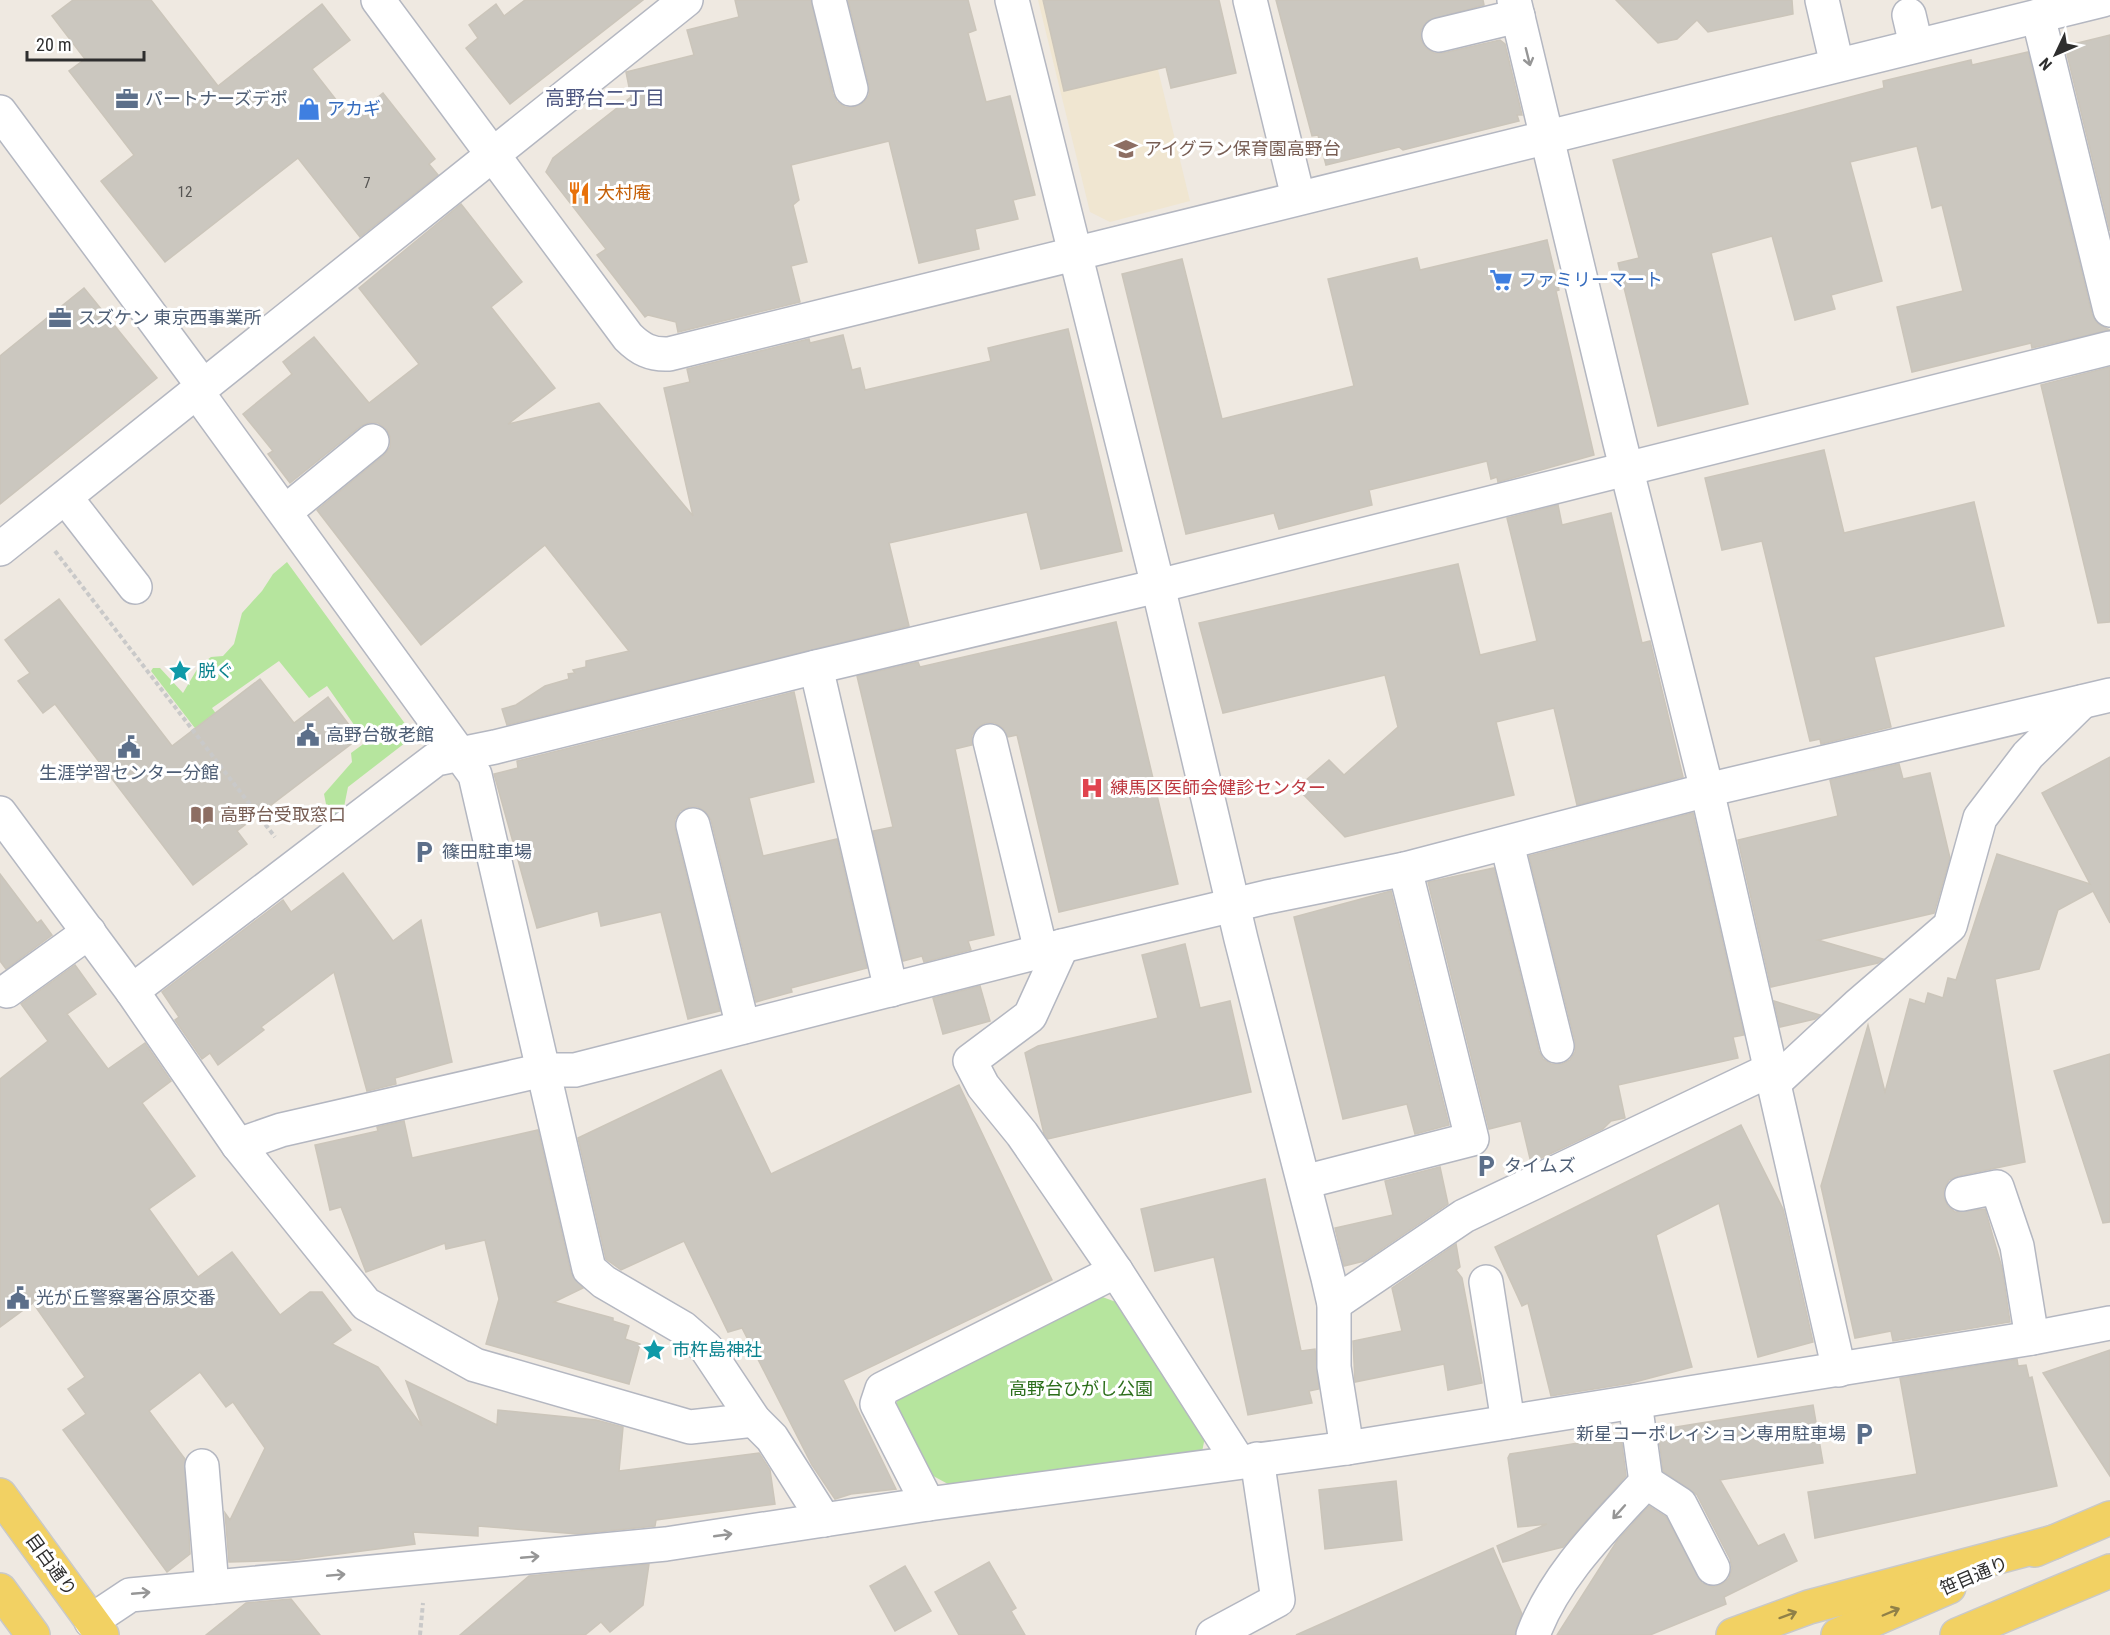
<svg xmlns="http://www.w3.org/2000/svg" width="2110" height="1635" font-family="'Roboto Condensed','Noto Sans JP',sans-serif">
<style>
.education{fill:#f0e6d1}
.green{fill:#b6e59e}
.building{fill:#cbc7bf;stroke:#cbc5ba;stroke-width:1.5}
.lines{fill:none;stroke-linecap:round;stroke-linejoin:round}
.minor-casing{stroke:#b4b7c1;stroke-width:36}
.major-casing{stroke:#c9c9c9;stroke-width:36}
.path{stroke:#c9c9c9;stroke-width:4;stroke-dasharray:4.5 3;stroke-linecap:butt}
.minor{stroke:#fff;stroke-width:33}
.major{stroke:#f2d163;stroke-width:33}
.oneway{stroke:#969696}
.oneway2{stroke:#908048}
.labels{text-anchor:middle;stroke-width:6;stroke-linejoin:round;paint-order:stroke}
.number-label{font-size:15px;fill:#555452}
.service-label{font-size:18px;fill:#4e5e75;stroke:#fff;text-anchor:start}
.shop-label{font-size:18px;fill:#366cbe;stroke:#fff;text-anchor:start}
.education-label{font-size:18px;fill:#785e54;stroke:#fff;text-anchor:start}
.food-label{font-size:18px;fill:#c56008;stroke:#fff;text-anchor:start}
.culture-label{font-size:18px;fill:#0d838f;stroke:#fff;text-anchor:start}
.health-label{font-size:18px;fill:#be3a42;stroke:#fff;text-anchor:start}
.park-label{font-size:18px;fill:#2c6e1b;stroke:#fff}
.street-label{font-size:18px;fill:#2e2e2e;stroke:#fff}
.neighbourhood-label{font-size:20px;fill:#4d5680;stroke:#fff}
</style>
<rect width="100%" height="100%" fill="#efe9e1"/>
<path class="education" d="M1038,0H1141L1190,201L1110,222L1090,212Z"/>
<g class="green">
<path d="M287,562L414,736L348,787L344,807L336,814L327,809L324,794L352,762L351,753L366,742L327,686L309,698L279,661L212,708L249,760L231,775L151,671L153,668H160L183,693L199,666L211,657L223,656L234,644L242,613L262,591L273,574Z"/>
<path d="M1097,1295L1116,1302L1206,1432L1202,1452L948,1484L924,1471L895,1407L901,1390Z"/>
</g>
<g class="building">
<path d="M73,0H151L218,86L322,4L350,40L312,69L351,119L383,93L435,159L429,164L438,175L360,237L298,158L165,262L101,181L134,155L69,71L85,59L52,16Z"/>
<path d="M525,0H643L510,104L466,48L478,38L469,25L496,4L504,16Z"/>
<path d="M735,0H811L833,94L837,102L845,107H855L864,102L869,95V85L848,0H968L976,30L968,33L986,102L1010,96L1035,195L1013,200L1018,219L975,229L979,249L919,263L889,141L791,165L799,200L793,205L807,262L791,266L800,302L678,332L676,322L648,315L645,317L597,255L606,249L546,172L553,158L631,97L626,72L694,55L687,30L739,17Z"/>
<path d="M1043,0H1219L1236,73L1171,88L1166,67L1064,91Z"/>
<path d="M1276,0H1483L1484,5L1427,21L1421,30V40L1426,48L1434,53H1443L1500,40L1505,44L1522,115H1517L1519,121L1403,150L1399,147L1326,165L1318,135L1312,136Z"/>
<path d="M1616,0H1792L1793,14L1708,32L1697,20L1677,39L1658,43Z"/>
<path d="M2110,35V231L2065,46Z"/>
<path d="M2028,52L2092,314L2097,323L2110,330L2032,348L2031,343L1912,372L1897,307L1963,291L1942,205L1932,208L1917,146L1850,162L1882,281L1831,295L1835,309L1795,320L1772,236L1711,253L1748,404L1658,426L1618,263L1639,258L1613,160L1884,88L1883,81L1971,60L1972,65Z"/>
<path d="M461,204L522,282L491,307L555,388L508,424L599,403L693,516L664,388L690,382L687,369L809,339L810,343L843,335L852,370L860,368L865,390L991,361L988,348L1068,329L1122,551L1041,569L1027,512L889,543L909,626L507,725L502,709L516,705L545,686L569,679L568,674L575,673L573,670L586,667V661L629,651L545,545L421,645L317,510L384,455L390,447V437L387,430L378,423H368L361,426L290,483L268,454L273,451L243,414L292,374L283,362L314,337L369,403L419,364L359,288Z"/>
<path d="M1547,240L1559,290L1556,291L1594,455L1498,482L1497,477L1491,479L1487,461L1369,490L1372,505L1279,529L1274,513L1186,534L1122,274L1182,259L1222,419L1354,386L1328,279L1417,258L1420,270Z"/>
<path d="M84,288L157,378L0,504V356Z"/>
<path d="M2110,367V622L2098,623L2041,385Z"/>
<path d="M1824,450L1844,533L1974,502L2004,626L1874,657L1891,727L1821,744L1820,739L1810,741L1762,541L1722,550L1705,478Z"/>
<path d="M1558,505L1562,525L1611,513L1642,643L1650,641L1683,777L1577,805L1554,708L1496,722L1514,795L1345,837L1297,788L1329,760L1344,775L1398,727L1385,675L1223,713L1199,623L1458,564L1480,655L1537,641L1507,518Z"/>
<path d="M59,599L172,746L260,679L294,723L328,697L359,738L237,831L247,844L193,885L55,704L43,713L18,681L30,673L5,640Z"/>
<path d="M1116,622L1178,884L1059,912L1017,735L1008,737L1003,728L995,723H985L978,727L972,735V745L955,749L994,935L968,941L971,950L924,962L922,956L903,961L873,831L893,827L857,676L918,662L920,667Z"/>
<path d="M794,692L814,782L749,798L763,856L837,839L867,968L791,988L792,992L756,1002L711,820L706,812L698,807H689L680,811L675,819V829L720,1011L688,1019L661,912L601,926L598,911L537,928L494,774L518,768L517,761Z"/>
<path d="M2110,757V923L2093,891L2058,910L2039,969L1995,979L2025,1162L1958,1176L1949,1180L1944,1189V1198L1948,1206L1955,1212L1985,1209L2002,1268L2010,1322L1893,1341L1891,1331L1855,1338L1821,1186L1868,1025L1885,1092L1910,999L1925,1004L1928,993L1943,998L1948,978L1956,980L1997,854L2090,884L2042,793Z"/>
<path d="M1899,764L1903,779L1930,773L1950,858L1934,913L1818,940L1883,959L1878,963L1771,987L1738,840L1838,816L1830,780Z"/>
<path d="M1693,813L1744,1035L1733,1037L1738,1058L1618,1085L1625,1118L1611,1121L1603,1129L1531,1163L1521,1121L1489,1129L1428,882L1494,868L1539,1051L1543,1059L1551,1064H1562L1570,1060L1575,1052V1041L1529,856Z"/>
<path d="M343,873L393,941L421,920L452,1062L395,1078L396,1084L367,1091L334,972L261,1027L264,1030L218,1065L210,1053L202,1059L175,1020L179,1017L162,992L283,900L291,912Z"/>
<path d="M0,874L37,923L41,920L52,935L6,969L0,961Z"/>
<path d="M1391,891L1449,1125L1415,1134L1407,1104L1343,1119L1294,917Z"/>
<path d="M1185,944L1200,1008L1230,1001L1251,1092L1048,1139L1044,1134L1025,1053L1038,1046L1158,1018L1142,955Z"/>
<path d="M75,965L96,994L67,1014L108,1069L145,1043L171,1081L142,1103L195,1176L149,1209L198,1277L232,1252L280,1315L310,1292H322L351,1330L332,1344L378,1367L422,1426L406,1381L497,1425L498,1410L596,1420L623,1427L619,1471L759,1453L770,1470L775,1504L656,1520L655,1526L578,1534L478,1526V1536L413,1532L415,1544L293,1560L229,1562L225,1513L230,1520L265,1448L233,1402L226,1407L200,1372L149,1411L185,1459L190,1554L167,1572L63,1430L86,1414L68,1389L85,1377L33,1303L0,1327V1079L48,1041L21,1004Z"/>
<path d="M980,986L990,1021L943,1034L933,998Z"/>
<path d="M1774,1001L1820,1015L1815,1019L1780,1027Z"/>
<path d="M2110,1054V1222L2103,1223L2054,1071Z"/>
<path d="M721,1070L771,1174L959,1085L1052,1280L843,1380L896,1489L851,1494L835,1499L812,1465L742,1328L728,1332L684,1241L621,1270L606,1259L578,1138Z"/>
<path d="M404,1121L412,1158L538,1130L571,1273L583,1288L554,1302L613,1318V1321L629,1326L625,1339L640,1344L629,1384L486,1344L499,1299L485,1240L446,1249L445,1243L366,1272L341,1207L330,1210L315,1145L378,1131L377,1127Z"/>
<path d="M1741,1125L1783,1209L1813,1342L1758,1357L1719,1203L1656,1235L1692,1367L1631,1383L1551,1396L1528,1303L1522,1306L1495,1247Z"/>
<path d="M1440,1167L1448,1204L1364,1261L1344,1266L1335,1228L1393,1215L1385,1181Z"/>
<path d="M1265,1179L1301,1351L1315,1349L1319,1389L1309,1391L1312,1403L1248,1415L1214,1257L1155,1271L1141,1209Z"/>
<path d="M1456,1244L1460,1267L1456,1270L1462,1278L1482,1383L1448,1390L1444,1364L1355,1382L1353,1341L1402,1331L1392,1288Z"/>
<path d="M2110,1350V1476L2043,1373Z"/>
<path d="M2017,1359L2018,1366L2026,1365L2029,1378L2032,1377L2057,1486L1815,1538L1808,1492L1917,1474L1900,1378Z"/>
<path d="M1813,1405L1823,1463L1720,1480L1758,1546L1784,1534L1797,1561L1724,1597L1726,1604L1650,1635H1557L1617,1541L1649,1506L1666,1517L1702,1583L1713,1587L1722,1584L1729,1578L1732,1568L1730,1559L1697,1495L1663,1471L1658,1430Z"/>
<path d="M1621,1436L1626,1476L1563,1547L1503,1562L1497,1546L1547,1524L1518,1527L1508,1458L1510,1454Z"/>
<path d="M1396,1481L1402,1540L1325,1549L1319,1490Z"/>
<path d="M1493,1548L1522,1614L1515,1635H1296Z"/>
<path d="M989,1562L1016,1608L1011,1611L1025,1635H959L935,1592Z"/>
<path d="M649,1564L643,1605L610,1632L601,1622L585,1635H460L529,1576Z"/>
<path d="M905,1566L931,1611L895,1631L870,1586Z"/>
<path d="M291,1599L320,1635H206L246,1603Z"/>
</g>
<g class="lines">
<g class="minor-casing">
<g id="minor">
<path d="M378,0L628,337C640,349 651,355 669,354L2103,0"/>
<path d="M829,0L851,89"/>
<path d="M1012,0L1158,586L1241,939L1328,1278L1334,1304V1367L1347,1448"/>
<path d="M1250,0L1298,197"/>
<path d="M1514,0L1620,443L1707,790L1839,1370"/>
<path d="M1822,0L1837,65"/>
<path d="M1909,15L1916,45"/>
<path d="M2038,16L2110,310"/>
<path d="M1439,35L1518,16"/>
<path d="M0,112L203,386"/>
<path d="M197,392L475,775L589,1269L604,1282L683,1328L706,1348L754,1420L772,1438L824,1520"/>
<path d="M66,498L135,587"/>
<path d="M285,512L372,441"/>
<path d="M0,549L686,0"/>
<path d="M816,667L891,990"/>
<path d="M990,741L1041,951"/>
<path d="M0,813L132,991L238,1145L366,1304L475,1365L690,1427L754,1420"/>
<path d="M693,825L743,1027"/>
<path d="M1507,844L1557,1046"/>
<path d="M1062,946L1030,1016L970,1061L983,1086L1022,1134L1116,1271L1238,1461"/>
<path d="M7,991L89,932"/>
<path d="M132,991L436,759L495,747L816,667L1158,586L2110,348"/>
<path d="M1775,1082L1857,1006L1950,926L1980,818L2028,755L2082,702"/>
<path d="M238,1145L281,1130L543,1070H575L1062,946L1267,897L1405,869L1707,790L2110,695"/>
<path d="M1304,1182L1472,1139L1405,869"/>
<path d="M1962,1194L1997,1187L2017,1246L2032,1338"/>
<path d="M1486,1282L1508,1422"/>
<path d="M1334,1304L1464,1216L1772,1069"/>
<path d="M202,1466L212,1587"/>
<path d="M1646,1482L1680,1504L1713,1568"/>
<path d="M928,1504L877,1404L882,1389L1116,1271"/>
<path d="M91,1621L130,1595L666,1544L928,1504L1347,1448L2032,1338L2110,1323"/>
<path d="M1213,1635L1278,1600L1257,1459"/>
<path d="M1533,1635C1555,1575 1604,1528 1646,1482L1635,1402"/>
</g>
</g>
<g class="major-casing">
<g id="major">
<path d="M0,1495L102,1635"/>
<path d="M2035,1550L2110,1518"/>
<path d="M0,1590L33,1635"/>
<path d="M1733,1635L1809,1607L2054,1542"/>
<path d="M1838,1635L1949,1587"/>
<path d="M1957,1635L2110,1571"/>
</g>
</g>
<g class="path">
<path d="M55,551L275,837"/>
<path d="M420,1635L423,1603"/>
</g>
<use href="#minor" class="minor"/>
<use href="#major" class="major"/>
</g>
<defs><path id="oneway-shaft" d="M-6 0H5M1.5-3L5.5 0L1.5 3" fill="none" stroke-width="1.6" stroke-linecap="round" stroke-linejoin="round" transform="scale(1.5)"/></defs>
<g class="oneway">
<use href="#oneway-shaft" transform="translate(1528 57) rotate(76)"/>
<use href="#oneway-shaft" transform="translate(1619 1512) rotate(132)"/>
<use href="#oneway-shaft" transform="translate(723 1535) rotate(-8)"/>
<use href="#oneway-shaft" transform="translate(530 1557) rotate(-5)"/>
<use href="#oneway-shaft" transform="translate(336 1575) rotate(-5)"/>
<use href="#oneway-shaft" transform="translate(141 1593) rotate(-5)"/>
</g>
<g class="oneway2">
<use href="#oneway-shaft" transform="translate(1891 1612) rotate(-23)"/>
<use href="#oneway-shaft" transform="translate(1788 1615) rotate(-20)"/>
</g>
<defs>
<g id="office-bare" transform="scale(1.8)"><path d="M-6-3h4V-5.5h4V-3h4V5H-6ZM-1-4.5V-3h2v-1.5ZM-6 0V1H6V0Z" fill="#5c6f8a" stroke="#fff" stroke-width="2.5" paint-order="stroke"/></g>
<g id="shop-bare" transform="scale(1.8)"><path d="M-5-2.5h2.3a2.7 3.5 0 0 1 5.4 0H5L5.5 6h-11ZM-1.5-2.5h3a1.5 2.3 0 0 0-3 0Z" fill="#3f7fe0" stroke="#fff" stroke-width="2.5" paint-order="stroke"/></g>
<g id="school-bare" transform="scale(1.8)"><path d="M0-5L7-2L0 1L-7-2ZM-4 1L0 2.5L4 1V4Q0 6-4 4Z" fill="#8d6e63" stroke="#fff" stroke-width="2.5" paint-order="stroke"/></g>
<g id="restaurant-bare" transform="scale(1.8)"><path d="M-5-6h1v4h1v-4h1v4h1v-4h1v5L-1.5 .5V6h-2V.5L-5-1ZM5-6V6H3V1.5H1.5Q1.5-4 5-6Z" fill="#e8710a" stroke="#fff" stroke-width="2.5" paint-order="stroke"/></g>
<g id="supermarket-bare" transform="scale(1.8)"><path d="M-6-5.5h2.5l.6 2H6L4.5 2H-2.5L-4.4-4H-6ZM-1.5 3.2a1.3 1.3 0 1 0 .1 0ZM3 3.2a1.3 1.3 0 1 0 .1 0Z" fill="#3f7fe0" stroke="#fff" stroke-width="2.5" paint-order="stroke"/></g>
<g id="sight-bare" transform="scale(1.8)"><path d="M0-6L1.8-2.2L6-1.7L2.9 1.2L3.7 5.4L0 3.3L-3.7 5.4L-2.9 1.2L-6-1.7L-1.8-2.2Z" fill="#0f9aa8" stroke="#fff" stroke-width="2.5" paint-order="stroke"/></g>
<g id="civic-bare" transform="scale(1.8)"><path d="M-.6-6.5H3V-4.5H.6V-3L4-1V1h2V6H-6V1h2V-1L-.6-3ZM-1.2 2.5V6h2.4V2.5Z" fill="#5c6f8a" stroke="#fff" stroke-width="2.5" paint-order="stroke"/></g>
<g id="hospital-bare" transform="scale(1.8)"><path d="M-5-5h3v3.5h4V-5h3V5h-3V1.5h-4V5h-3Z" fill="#e0444e" stroke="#fff" stroke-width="2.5" paint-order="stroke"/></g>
<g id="library-bare" transform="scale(1.8)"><path d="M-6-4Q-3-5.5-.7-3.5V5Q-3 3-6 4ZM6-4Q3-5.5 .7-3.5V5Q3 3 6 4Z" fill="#8d6e63" stroke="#fff" stroke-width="2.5" paint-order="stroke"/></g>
<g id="parking-bare" transform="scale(1.8)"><path d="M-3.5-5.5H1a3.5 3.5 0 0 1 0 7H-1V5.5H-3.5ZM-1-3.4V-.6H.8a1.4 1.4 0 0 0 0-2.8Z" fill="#5c6f8a" stroke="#fff" stroke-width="2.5" paint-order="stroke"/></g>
</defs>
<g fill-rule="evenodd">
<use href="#office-bare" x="127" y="99"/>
<use href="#shop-bare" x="309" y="109"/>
<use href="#school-bare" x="1126" y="149"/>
<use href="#restaurant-bare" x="579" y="193"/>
<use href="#supermarket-bare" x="1501" y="280"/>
<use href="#office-bare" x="60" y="318"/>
<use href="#sight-bare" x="180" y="671"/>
<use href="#civic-bare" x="308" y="735"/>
<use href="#civic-bare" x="129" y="747"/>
<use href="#hospital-bare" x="1092" y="788"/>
<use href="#library-bare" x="202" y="815"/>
<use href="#parking-bare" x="424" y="852"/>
<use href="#parking-bare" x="1486" y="1166"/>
<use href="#civic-bare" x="18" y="1298"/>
<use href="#sight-bare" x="654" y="1350"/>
<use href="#parking-bare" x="1864" y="1434"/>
</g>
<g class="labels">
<g class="number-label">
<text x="367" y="188">7</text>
<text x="185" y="197">12</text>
</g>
<g class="service-label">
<text x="145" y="105">パートナーズデポ</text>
<text x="78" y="324">スズケン 東京西事業所</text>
<text x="326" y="741">高野台敬老館</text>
<text x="129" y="779" text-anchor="middle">生涯学習センター分館</text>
<text x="442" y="858">篠田駐車場</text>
<text x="1504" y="1172">タイムズ</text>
<text x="36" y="1304">光が丘警察署谷原交番</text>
<text x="1846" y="1440" text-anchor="end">新星コーポレィション専用駐車場</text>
</g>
<g class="shop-label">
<text x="327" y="115">アカギ</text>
<text x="1519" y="286">ファミリーマート</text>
</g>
<g class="education-label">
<text x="1144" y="155">アイグラン保育園高野台</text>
<text x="220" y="821">高野台受取窓口</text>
</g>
<g class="food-label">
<text x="597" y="199">大村庵</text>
</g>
<g class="culture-label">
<text x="198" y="677">脱ぐ</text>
<text x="672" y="1356">市杵島神社</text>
</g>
<g class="health-label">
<text x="1110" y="794">練馬区医師会健診センター</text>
</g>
<g class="park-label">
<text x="1081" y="1395">高野台ひがし公園</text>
</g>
<g class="street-label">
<text transform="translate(51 1565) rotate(54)" y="6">目白通り</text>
<text transform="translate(1974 1576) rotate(-23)" y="6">笹目通り</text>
</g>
<g class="neighbourhood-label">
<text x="605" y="105">高野台二丁目</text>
</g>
</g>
<g transform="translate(2056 54) rotate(226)" stroke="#ffffff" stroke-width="4.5" paint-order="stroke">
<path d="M0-4.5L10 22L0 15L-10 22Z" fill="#2e2e2e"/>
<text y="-9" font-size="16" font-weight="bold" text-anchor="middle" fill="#2e2e2e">N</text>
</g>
<path d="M27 51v9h117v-9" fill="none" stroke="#2e2e2e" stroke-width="3"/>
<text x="36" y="51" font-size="18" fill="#2e2e2e" stroke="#ffffff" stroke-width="4.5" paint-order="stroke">20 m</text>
</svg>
